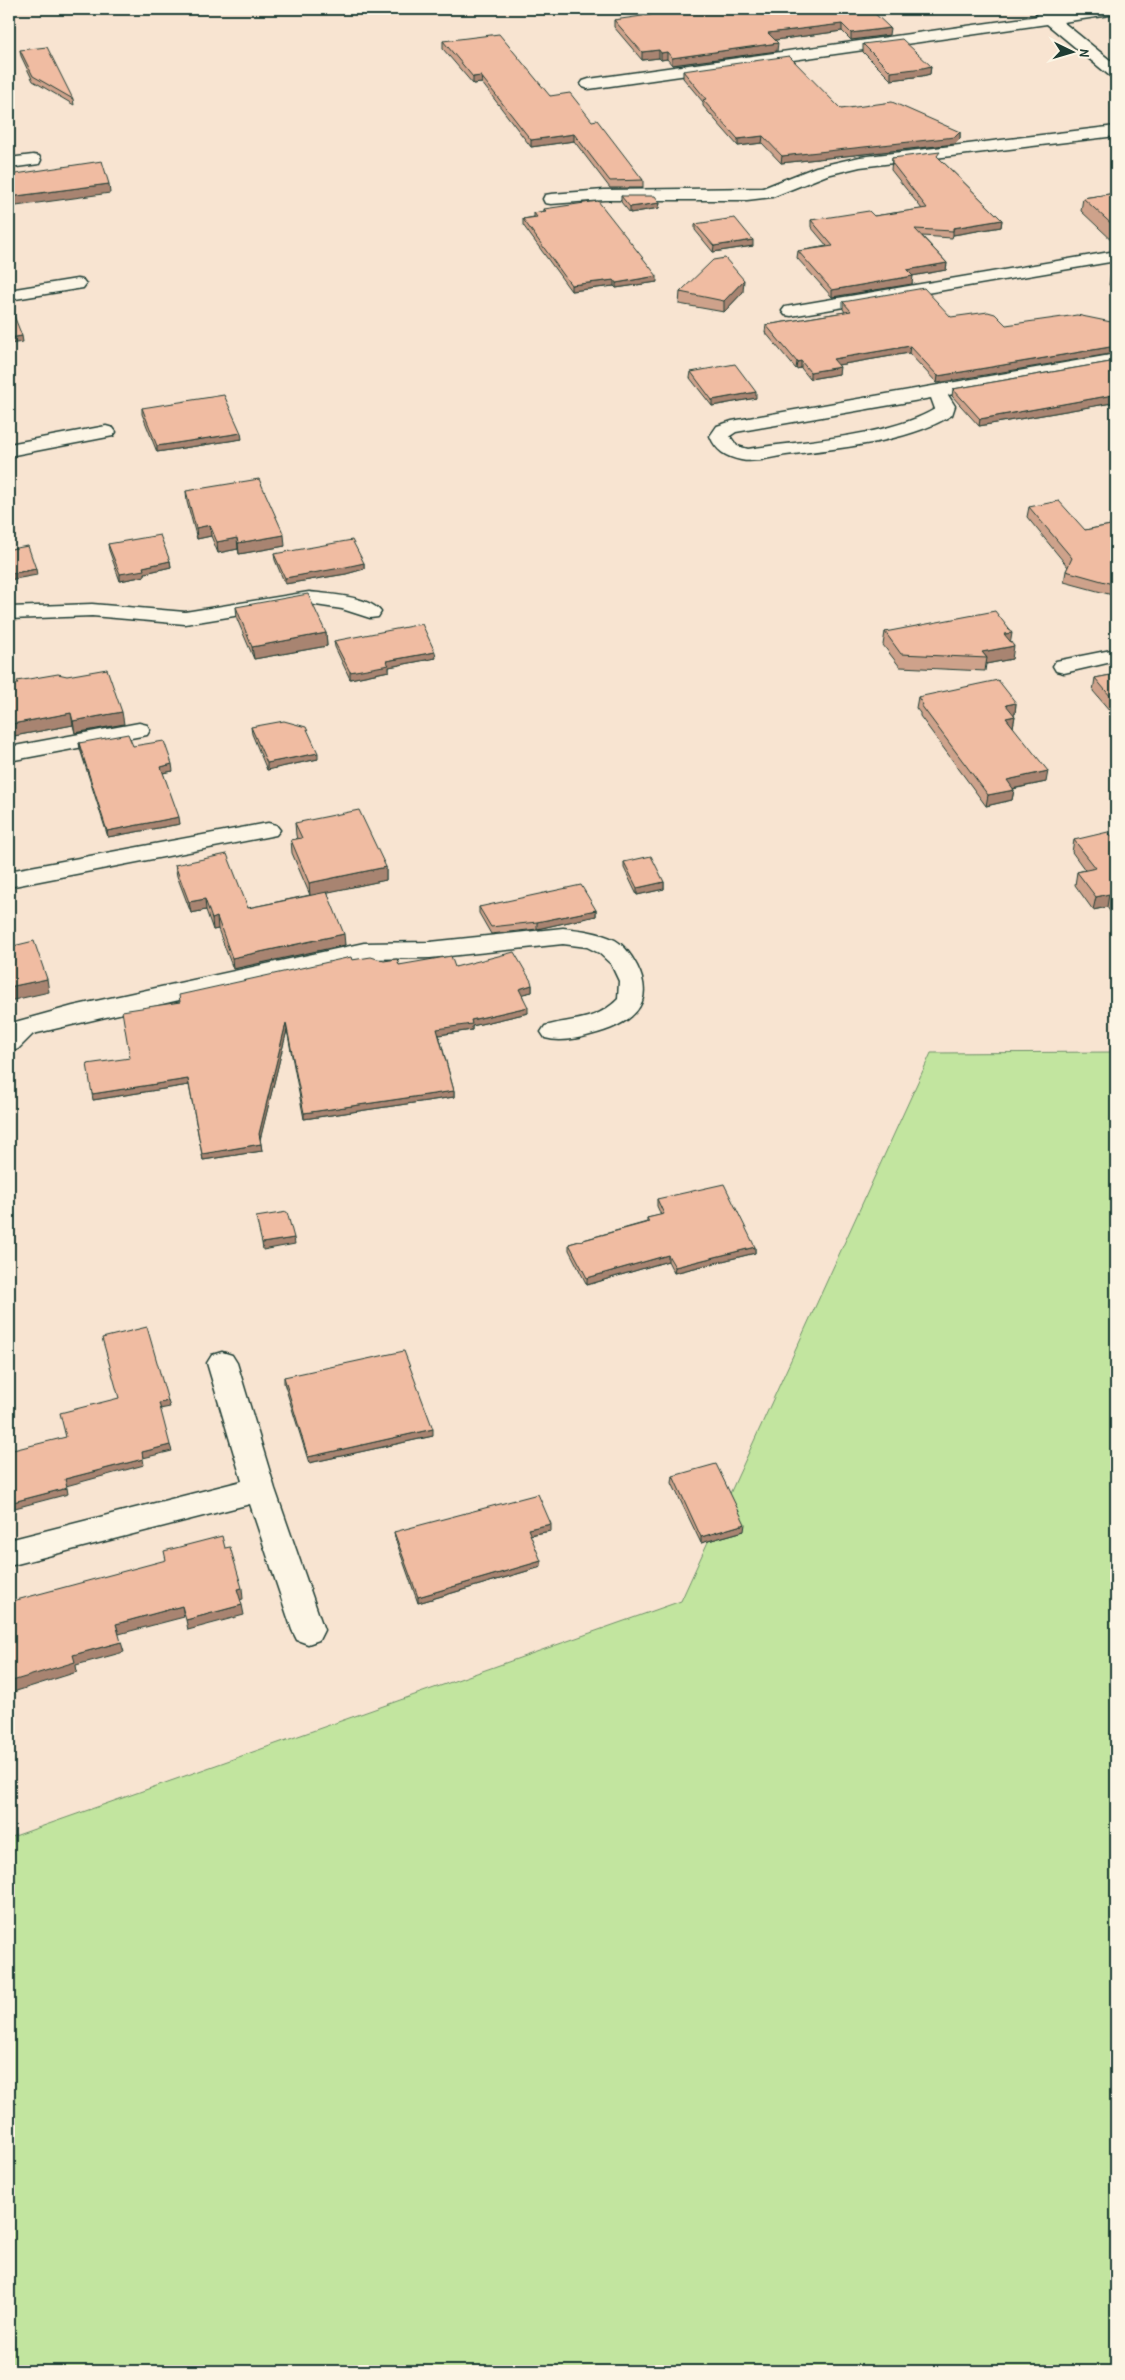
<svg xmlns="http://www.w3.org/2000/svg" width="1125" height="2380" font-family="'Patrick Hand',sans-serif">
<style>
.green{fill:#c2e59f;stroke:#70916a}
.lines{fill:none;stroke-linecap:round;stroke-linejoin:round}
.street-casing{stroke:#1f3d34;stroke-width:3}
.street{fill:#fcf5e5;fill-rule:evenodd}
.wall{fill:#cea28b;stroke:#1f3d34}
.shaded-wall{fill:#a88471;stroke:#1f3d34}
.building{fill:#f0bca2;stroke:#1f3d34}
</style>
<rect width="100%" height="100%" fill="#f8e4d1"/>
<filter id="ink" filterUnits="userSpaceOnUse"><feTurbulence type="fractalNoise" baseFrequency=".02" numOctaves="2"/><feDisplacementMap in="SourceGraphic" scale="10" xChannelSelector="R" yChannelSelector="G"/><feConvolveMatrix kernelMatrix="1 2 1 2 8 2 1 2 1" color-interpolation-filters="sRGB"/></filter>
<g filter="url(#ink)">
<path class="green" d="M1116,1052V2371H9V1838L681,1601L931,1053Z"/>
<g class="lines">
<g class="street-casing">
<g id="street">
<path d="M1042,9L1048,10L1054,14L1093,9H1116V14L1063,22L1116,65V78L1110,76L1047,24L589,89L583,87L581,84L583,81L589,79L1038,16L1036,13Z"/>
<path d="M1116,126V136L860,167L827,175L772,197L747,200H604L551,204L545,203L543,199L545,195L551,194L604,190L763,188L816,167L860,157Z"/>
<path d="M33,155L39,156L41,160L39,164L9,168V158Z"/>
<path d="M1116,251V261L791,316L785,315L782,311L785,307L791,306Z"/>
<path d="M77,279L83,280L86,284L83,288L9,300V290Z"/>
<path d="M1116,354V366L948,395L955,406L952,415C907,443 838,448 786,455C772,457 755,463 741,460C726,457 716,451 710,436L717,426L732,421ZM931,398L935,409C891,436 801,441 748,449L737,446L730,436L736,432Z"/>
<path d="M106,426L113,428L116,432L113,436L9,456V444Z"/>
<path d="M309,592C327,594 370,596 381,612L378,617L370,618L342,609L309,604L185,624L92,616L9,619V607L92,604L185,612Z"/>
<path d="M1116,649V661L1064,673L1056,671L1053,666L1056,661Z"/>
<path d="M139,723L147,725L150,730L147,735L9,761V747Z"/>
<path d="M268,823L276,825L280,830L276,835L9,887V871Z"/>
<path d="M563,928C581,930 598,932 615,940C624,945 632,956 637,966C658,1007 627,1026 590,1035C576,1039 559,1042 545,1038L541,1032L545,1026C574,1018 595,1022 618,999L619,981L611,964L599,953L587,947L563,944L430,958L364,959L312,969L33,1034L18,1049L9,1052V1028L15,1022L73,1006L364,943L430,942Z"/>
<path d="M222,1352L232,1355L237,1363L275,1489L324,1630L319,1640L308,1644L297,1640L292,1630L250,1504L9,1566V1540L242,1481L207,1363L212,1355Z"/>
</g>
</g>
<use href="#street" class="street"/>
</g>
<g class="wall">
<path d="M870,9L889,35L851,40L842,31L775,40L777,51L672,65L667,59L661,60L659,58L642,60L614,27V20Z"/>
<path d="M443,41L550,96L592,121L643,180V188H610L574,141L531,147L482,83L473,84L443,49Z"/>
<path d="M863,44L931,66L930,74L922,76L891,80L863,52Z"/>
<path d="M20,50L73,99L74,105L33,81L21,56Z"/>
<path d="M683,71L841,109L960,132V139L955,144L781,163L762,143L738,146L703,106V102L683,78Z"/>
<path d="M892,158H939L1002,220L1001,227L953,235L952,238L922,236L947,263L946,270L912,276V284L832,297L797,258L798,251L827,246L811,227V220L874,216L922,209L891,170Z"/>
<path d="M1116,193V244L1081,211L1083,198Z"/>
<path d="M621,196L660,203L659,208L630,213L621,202Z"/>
<path d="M544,209L657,282L616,288L614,286L571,291L523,225V219L534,217V213L544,211Z"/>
<path d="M695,224L753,246L713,252L695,230Z"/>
<path d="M1116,270V292L1109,285L1111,271Z"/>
<path d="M680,292H743L724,312L679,304Z"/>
<path d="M843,302L951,317L937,383L909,353L838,365L839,374L810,379L801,368L796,369L765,332L766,325L845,312L843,309Z"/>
<path d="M1116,361V407L1112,403L979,426L952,396L953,389Z"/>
<path d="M691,372L756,398L712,406L690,378Z"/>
<path d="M142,408L242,439L157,452L142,414Z"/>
<path d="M186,491L285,546L239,554L238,549L218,553L211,536L197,539L187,502Z"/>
<path d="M1029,507L1085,530L1116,524V596L1064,582L1066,571L1068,567L1027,517Z"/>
<path d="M108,544L170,561L171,567L145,573V576L120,581L109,550Z"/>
<path d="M274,554L364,563V569L346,574L285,584L275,560Z"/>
<path d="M236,607L326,633L327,646L254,659L237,619Z"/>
<path d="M885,632L1011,642L1012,659L986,664L985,671L900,667L883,645Z"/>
<path d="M334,641L436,658L389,667V671L350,679L335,647Z"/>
<path d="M1116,674V732L1114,729L1116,718L1093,691L1095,678Z"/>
<path d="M9,686L124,724L75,733L73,725L14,736L9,717Z"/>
<path d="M918,697L1016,703L1015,714H1013L1015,716L1013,727L1046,782L1013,789L1014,790L1012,800L986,806L920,716V713L916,708Z"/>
<path d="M251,727L318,759L267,770L252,734Z"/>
<path d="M79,743L133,746L173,771L163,773L180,824L108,837L80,749Z"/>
<path d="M295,823L386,867V880L327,892L345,945L233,969L218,929L213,930L206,910L191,913L177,876L175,865L248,908L310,895L292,853L291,840L297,839L296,835Z"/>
<path d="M1074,840L1116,842V920L1107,907L1093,910L1075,885L1077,872L1085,870L1072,852Z"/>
<path d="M624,862L664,882V889L637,895L624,868Z"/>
<path d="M479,907L596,910V916L537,929L491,934L479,913Z"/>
<path d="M352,960L384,961L399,965L455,967L532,985V992L522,994L528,1013L472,1026V1030L439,1035L454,1091V1097L304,1119L287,1030L260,1139L262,1151L203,1160L189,1085L93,1100L180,1002Z"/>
<path d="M657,1199L755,1247V1253L674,1273L668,1261L587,1285L569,1250V1244L647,1222V1218L661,1215L657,1206Z"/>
<path d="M284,1377L433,1436L309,1463L284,1383Z"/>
<path d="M673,1476L744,1531L701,1543L672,1483Z"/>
<path d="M551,1531L530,1535L541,1567L418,1603L395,1538L394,1532Z"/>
</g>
<g class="shaded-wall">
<path d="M842,24V31L768,41V33Z"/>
<path d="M890,28L889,35L851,40V33Z"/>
<path d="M778,43L777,51L672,65V58Z"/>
<path d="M659,50V58L642,60V52Z"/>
<path d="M667,52V59L661,60V53Z"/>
<path d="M931,66L930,74L922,76L891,80V72Z"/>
<path d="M481,76L482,83L473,84V77Z"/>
<path d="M960,132V139L955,144L781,163L782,156Z"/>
<path d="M574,134V141L531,147V140Z"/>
<path d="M763,136L762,143L738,146V139Z"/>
<path d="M109,184L110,193L9,207V197Z"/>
<path d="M660,203L659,208L630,213V207Z"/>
<path d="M1002,220L1001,227L953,235V228Z"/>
<path d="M753,240V246L713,252L714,246Z"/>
<path d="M947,263L946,270L906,277L907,270Z"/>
<path d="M657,276V282L616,288V283Z"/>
<path d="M913,276L912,284L832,297V290Z"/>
<path d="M614,280V286L571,291V285Z"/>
<path d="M744,280L743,292L724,312V301Z"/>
<path d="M22,336L23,342L9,344V338Z"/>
<path d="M910,346L909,353L832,366L833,359Z"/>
<path d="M1116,346V353L937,383L938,376Z"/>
<path d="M801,361V368L796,369L797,362Z"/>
<path d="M840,367L839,374L810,379V372Z"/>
<path d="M756,392V398L712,406V400Z"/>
<path d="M1113,395L1112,403L979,426L980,419Z"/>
<path d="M241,433L242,439L157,452V446Z"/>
<path d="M210,525L211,536L197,539L196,528Z"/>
<path d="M284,535L285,546L239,554L238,543Z"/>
<path d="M237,538L238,549L218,553L217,542Z"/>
<path d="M170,561L171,567L145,573V576L120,581V574L143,567Z"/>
<path d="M364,563V569L346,574L285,584V578Z"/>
<path d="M36,569L37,575L9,580V574Z"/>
<path d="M326,633L327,646L254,659L252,647Z"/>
<path d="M1012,633L1010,645L1004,634Z"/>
<path d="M1014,646L1012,659L986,664L987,658L982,652Z"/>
<path d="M435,652L436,658L389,667V671L350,679V672L386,661Z"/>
<path d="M1016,703L1015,714L1005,716L1006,705Z"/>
<path d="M122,712L124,724L75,733L73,721Z"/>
<path d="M71,713L73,725L14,736L12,724Z"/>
<path d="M1015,716L1013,727L1006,718Z"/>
<path d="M318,753V759L267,770V763Z"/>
<path d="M172,764L173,771L162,773L161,767Z"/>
<path d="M1048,771L1046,782L1006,790L1007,780Z"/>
<path d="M1014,790L1012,800L986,806L988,795Z"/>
<path d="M179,817L180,824L108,837L107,831Z"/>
<path d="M386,867V880L310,896L309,883Z"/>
<path d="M664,882V889L637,895V888Z"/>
<path d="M1109,894L1107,907L1093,910L1096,897Z"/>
<path d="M205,899L206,910L191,913L189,902Z"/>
<path d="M596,910V916L537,929V922Z"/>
<path d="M217,917L218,929L213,930L212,919Z"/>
<path d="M344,934L345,945L233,969L232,958Z"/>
<path d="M47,979L49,992L9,1001V987Z"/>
<path d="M532,985V992L519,995V989Z"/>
<path d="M528,1007V1013L472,1026V1030L438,1035L437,1029L471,1020Z"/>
<path d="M286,1023L287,1030L260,1140L259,1134Z"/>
<path d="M188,1079L189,1085L93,1100L92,1094Z"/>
<path d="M454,1091V1097L304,1119V1113Z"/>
<path d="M261,1144L262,1151L203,1160L202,1154Z"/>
<path d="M294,1238L295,1244L263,1250L262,1243Z"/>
<path d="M755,1247V1253L674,1273L675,1267Z"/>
<path d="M668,1255V1261L587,1285V1278Z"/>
<path d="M168,1401L170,1407L160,1409L159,1403Z"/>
<path d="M433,1429V1436L309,1463L308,1457Z"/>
<path d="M170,1445L172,1451L143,1458L142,1452Z"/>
<path d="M143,1459L144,1465L66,1486L65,1479Z"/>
<path d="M67,1488L68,1494L15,1508L13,1502Z"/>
<path d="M551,1524V1531L528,1535V1529Z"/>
<path d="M745,1524L744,1531L701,1543V1537Z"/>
<path d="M541,1561V1567L418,1603V1597Z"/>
<path d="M242,1588L243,1599L239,1600L237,1589Z"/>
<path d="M242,1605L244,1615L188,1630L186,1620Z"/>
<path d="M182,1606L184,1617L119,1634L116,1624Z"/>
<path d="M121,1642L124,1652L76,1665L77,1672L10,1693L9,1690V1682L73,1655Z"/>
</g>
<g class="building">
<path d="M691,9H870L890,28L851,33L842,24L768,33L778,43L672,58L667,52L661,53L659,50L642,52L614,20Z"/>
<path d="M499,34L550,96L570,93L592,121L597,120L643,180L610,181L574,134L531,140L481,76L473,77L443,41Z"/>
<path d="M902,39L931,66L923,68L891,72L863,44Z"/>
<path d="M47,47L73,99L33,76L20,50Z"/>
<path d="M789,56L841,109L892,102L960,132L955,137L782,156L763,136L738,139L703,100L706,99L683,71Z"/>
<path d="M940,152L937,156L1002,220L953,228V231L915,229L947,263L907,270L913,276L832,290L798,251L833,246L811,220L869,211L874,216L927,208L892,163V158Z"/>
<path d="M102,161L109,184L9,197V175Z"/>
<path d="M1116,193V228L1083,198Z"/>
<path d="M621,196H655L660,203L630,207Z"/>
<path d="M598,201L657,276L616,283L614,280L571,285L523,219L537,217L534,213L546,211L544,209Z"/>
<path d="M735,218L753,240L714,246L695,224Z"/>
<path d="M725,258L744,280L724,301L680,292L713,260Z"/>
<path d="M1116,270V276L1111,271Z"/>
<path d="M924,288L951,317L988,312L995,314L1006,325L1077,315L1116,323V346L938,376L910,346L833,359L840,367L810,372L801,361L797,362L766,325L851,311L843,302Z"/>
<path d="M9,303L22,336L9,338Z"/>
<path d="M1116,361V398L1113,395L980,419L953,389Z"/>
<path d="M735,364L756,392L712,400L691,372Z"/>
<path d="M224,395L241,433L157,446L142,408Z"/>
<path d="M259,479L284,535L238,543L237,538L217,542L210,525L196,528L186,491Z"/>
<path d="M1059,501L1085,530L1116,524V585L1066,571L1072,558L1029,507Z"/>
<path d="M160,535L170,561L143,567L144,570L120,574L108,544Z"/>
<path d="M352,540L364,563L346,567L285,578L274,554Z"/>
<path d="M9,543L11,549L28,546L36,569L9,574Z"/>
<path d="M308,594L326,633L252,647L236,607Z"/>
<path d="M995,611L1012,633L1004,634L1014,646L982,652L987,658L901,654L885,632Z"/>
<path d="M422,624L435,652L386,661L389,665L350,672L334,641Z"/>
<path d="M107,669L122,712L73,721L71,713L12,724L9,713V686L18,684L17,681L58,674L67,676Z"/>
<path d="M1116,674V703L1095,678Z"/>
<path d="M998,680L1016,703L1006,705L1015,716L1006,718L1048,771L1007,780L1014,790L988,795L921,705H923L918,697Z"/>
<path d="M284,721L306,727L318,753L267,763L251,727Z"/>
<path d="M128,734L133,746L164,741L172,764L161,767L179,817L107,831L79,743Z"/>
<path d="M359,810L386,867L309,883L291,840L302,838L295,823Z"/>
<path d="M1108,832L1116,842V904L1109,894L1096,897L1077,872L1096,868L1074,840Z"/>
<path d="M227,854L248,908L327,892L344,934L232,958L217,917L212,919L205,899L189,902L175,865Z"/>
<path d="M651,856L664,882L637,888L624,862Z"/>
<path d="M581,885L596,910L537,922L491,927L479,907Z"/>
<path d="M34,941L47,979L9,987V947Z"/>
<path d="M514,952L531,981L532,985L519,989L528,1007L471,1020L472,1024L437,1029L454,1091L304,1113L286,1023L259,1134L261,1144L202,1154L188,1079L92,1094L87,1064L130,1058L122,1011L180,1002L179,995L351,957L352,960L371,957L384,961L397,959L399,965L451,956L455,967Z"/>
<path d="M724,1184L755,1247L675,1267L668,1255L587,1278L569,1244L649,1222L647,1218L664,1214L657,1199Z"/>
<path d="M287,1212L294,1238L262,1243L256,1217Z"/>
<path d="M147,1327L168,1401L159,1403L170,1445L142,1452L143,1459L65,1479L67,1488L13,1502L9,1481V1451L66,1437L60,1413L119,1398L102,1338Z"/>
<path d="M404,1351L433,1429L308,1457L284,1377Z"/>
<path d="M716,1464L745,1524L701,1537L673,1476Z"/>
<path d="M538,1494L551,1524L528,1529L541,1561L418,1597L394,1532Z"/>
<path d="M222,1536L225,1548L230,1547L242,1588L237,1589L242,1605L186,1620L182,1606L116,1624L121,1642L73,1655L75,1662L9,1682V1602L166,1560L164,1551Z"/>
</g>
</g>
<rect width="1125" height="2380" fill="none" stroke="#fcf5e5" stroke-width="30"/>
<rect x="15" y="15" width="1095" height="2350" fill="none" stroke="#1f3d34" stroke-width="2" filter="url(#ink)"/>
<g transform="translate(1072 52) rotate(95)" stroke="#fcf5e5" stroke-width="4" paint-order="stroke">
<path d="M0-4L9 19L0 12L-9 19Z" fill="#1f3d34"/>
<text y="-8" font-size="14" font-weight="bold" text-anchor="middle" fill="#1f3d34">N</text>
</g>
</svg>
